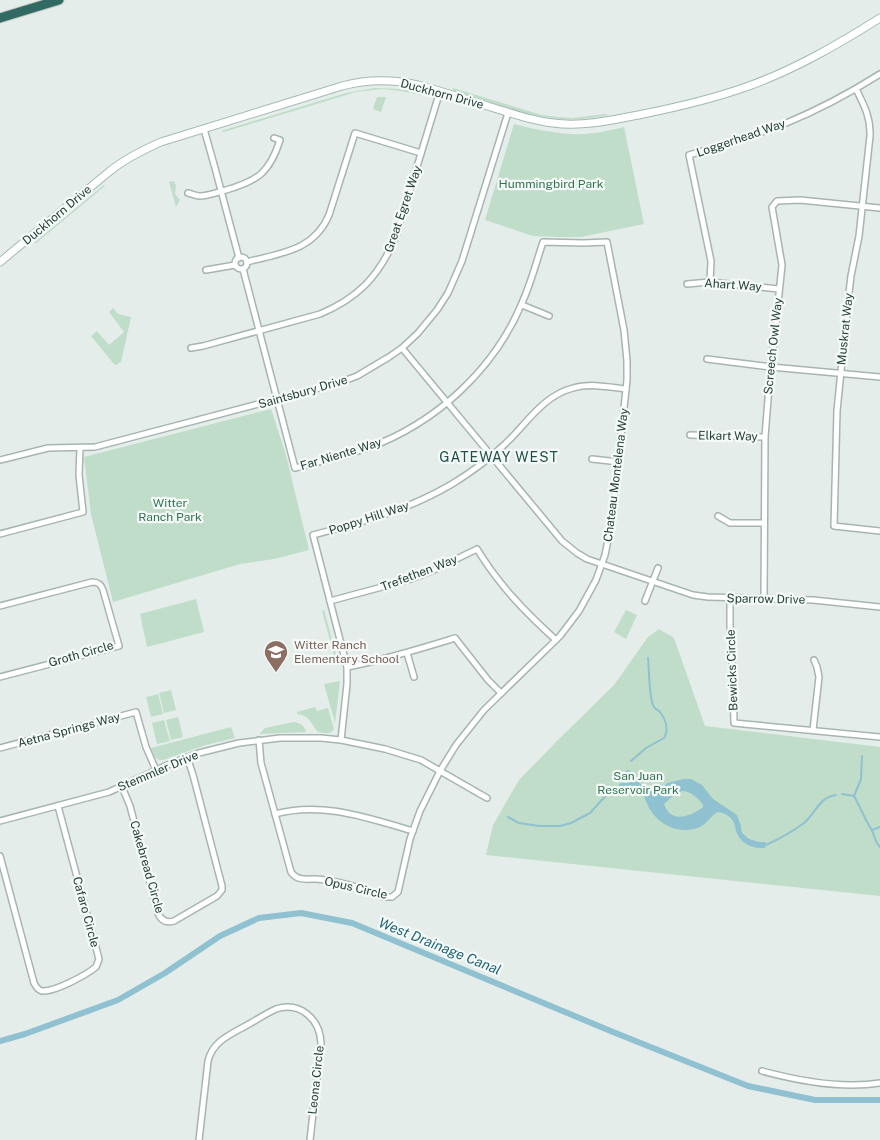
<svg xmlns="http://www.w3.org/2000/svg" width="880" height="1140" font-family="'Public Sans',sans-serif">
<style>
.green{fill:#bfddc9}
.water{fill:#8fc1d0;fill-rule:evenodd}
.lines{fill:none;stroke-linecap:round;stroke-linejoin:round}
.stream{stroke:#8fc1d0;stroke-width:2}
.canal{stroke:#8fc1d0;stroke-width:6}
.street-casing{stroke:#a7b5b1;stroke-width:8}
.secondary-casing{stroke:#a3b9b3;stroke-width:9}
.highway-casing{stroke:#c2c9c8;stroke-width:11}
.street{stroke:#fff;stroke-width:5}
.secondary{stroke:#fff;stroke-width:7}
.highway{stroke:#316a62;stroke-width:9}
.labels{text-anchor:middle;stroke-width:4.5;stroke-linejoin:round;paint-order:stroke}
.street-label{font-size:12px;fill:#243f39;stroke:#f5faf8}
.park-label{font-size:12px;fill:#30744f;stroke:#f5faf8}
.education-label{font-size:12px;fill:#785e54;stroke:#f5faf8;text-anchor:start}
.neighbourhood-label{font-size:14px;letter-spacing:1px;fill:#215048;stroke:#f5faf8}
.water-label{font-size:14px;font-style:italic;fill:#206479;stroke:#f5faf8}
</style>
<rect width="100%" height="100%" fill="#e5edea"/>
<g class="green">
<path d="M374,88L401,89L422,94V95L401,91L382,89L356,92L224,132L221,131L346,93Z"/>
<path d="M453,88L542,115L558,117L573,118L605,114L609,115C590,119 571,121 552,118C520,114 484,99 452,90Z"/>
<path d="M377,97H386L381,112L373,109Z"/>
<path d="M514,124C537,130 561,135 585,134C598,133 612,130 624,127L644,224L581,237H559L533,236L485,220Z"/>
<path d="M174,181L176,186L175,194L180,200L176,207L169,182Z"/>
<path d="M104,185L105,186L35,244V242Z"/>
<path d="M113,308L118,314L131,317L121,362L116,365L114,364L91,336L97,331L109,345L124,332L109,312Z"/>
<path d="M271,409L286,455L309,550L274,559L240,564L113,602L91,514L84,457Z"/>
<path d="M196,599L204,632L147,647L140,614Z"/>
<path d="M324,610L339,665L337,666L322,611Z"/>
<path d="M626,610L637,615L626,639L614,632Z"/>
<path d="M659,629L674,638L705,726L880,747V896L486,855L493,825L519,780L558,740L614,685L648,637Z"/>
<path d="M340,681L335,723L324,684Z"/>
<path d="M171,690L176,710L164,713L159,693Z"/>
<path d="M158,694L163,714L151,717L146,697Z"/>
<path d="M315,707L317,711L328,708L334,729C331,735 323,733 318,732C310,723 311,716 297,714V712Z"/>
<path d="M178,717L183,737L171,740L166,720Z"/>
<path d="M164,720L170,741L157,744L152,723Z"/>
<path d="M294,722C300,723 304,725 306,732L260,734L262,731L265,728Z"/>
<path d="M231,727L235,738L206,745L163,760C155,761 154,754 151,748Z"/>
</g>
<path class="water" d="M628,770L631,771L635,779L647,789L656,793L661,791L667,783L684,779H691L702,785L713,799L737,815L741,826V829L742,833L749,839L759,842H766L765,848C752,849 741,844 736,831C735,828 735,825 734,823C731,816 725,813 718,812C711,815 708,823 700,827C680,835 659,826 649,808C646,801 643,792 636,789C633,787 628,787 624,787L621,788H620L619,784L622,783H628L630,781L626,771ZM682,791C691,791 698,798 703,805V807C690,817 671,824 664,804C670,799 674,793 682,791Z"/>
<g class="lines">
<g class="stream">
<path d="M862,756L861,779L854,796C860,807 865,819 871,829C875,835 874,841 880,847"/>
<path d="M631,761L646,748L664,738C669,730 666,720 660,712C658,710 655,709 654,707C649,700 649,668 648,658"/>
<path d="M842,794L854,796"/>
<path d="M508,817L519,823L539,826H560L571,823L590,813L610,791"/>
<path d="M872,830L880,827"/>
<path d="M766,845C779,839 792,832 804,823C816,813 819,797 836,795"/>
</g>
<path class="canal" d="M0,1041L25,1034L118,1000L165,973L220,936L259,918L301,913L352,923L613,1032L748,1086L815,1100H880"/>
<g class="street-casing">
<g id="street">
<path d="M856,89C864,105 871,118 870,136L859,236L851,276L848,301L837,411L834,526L880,531"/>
<path d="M204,129L215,168L239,258"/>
<path d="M188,193C192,194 196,196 200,196C208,196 218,192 226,190C258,181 270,172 280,140L274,138"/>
<circle cx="241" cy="263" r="6"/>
<path d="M247,262C280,253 314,251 329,215L355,133L421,153"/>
<path d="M243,269L295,468C319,462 344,456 368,448C436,423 494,370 522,303C531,283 536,263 543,242L583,243L607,242L624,330L627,361V380L612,520L605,555L596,580L579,611L560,636L484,710L456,745L440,771L420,811L410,839L398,892L392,897H384C362,888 340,881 316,879C306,879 297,881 291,872L261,763L259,740"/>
<path d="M206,270L235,265"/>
<path d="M710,282L711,261L689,155C721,146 753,136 784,124C818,110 850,93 880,74"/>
<path d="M687,284L710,282L779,289"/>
<path d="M522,305L549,316"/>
<path d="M191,348L203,346L320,314C358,298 378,277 395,239L440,91"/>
<path d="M402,348L562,541L577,553L587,559L693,595L708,597L813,600L880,607"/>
<path d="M707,359L771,367L880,377"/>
<path d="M690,435L765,437"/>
<path d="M592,459L619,462"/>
<path d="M0,460L48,448L95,447L338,383L357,376L389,357L402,348L418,333L437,310L448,293L462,261L508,113"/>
<path d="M718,516L730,523H764"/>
<path d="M0,534L83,512L79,475L80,448"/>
<path d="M730,598V625L733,678L734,723L880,737"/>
<path d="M764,598L765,437L768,399L782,265L772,207L777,201L800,200L880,208"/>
<path d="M330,601L408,580L434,570L477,549C499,585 525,612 556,640"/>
<path d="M645,601L658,568"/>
<path d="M0,606L92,582C98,582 101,584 103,590L119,646L0,677"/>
<path d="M407,653L414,677"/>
<path d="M347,667C384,660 419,649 455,638L488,680L501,693"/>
<path d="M813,730L819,677L817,667L814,660"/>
<path d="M341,740L347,684V667L313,535C363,522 406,511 452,484C470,473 488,460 504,445C526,425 542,396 573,388C590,383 609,387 626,389"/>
<path d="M0,748L136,712L146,747L156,770"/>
<path d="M122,787L130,806L158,913C161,921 167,923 174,921L217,896L222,890V886L193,775L187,757"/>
<path d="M275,814C321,801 368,818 413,831"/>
<path d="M0,821L109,792L172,763L199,753L239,743L280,738H321L341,740L385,749L421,760L487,798"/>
<path d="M0,856L34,983C36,987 38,990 42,991C55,992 86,975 96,967L99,959L58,806"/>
<path d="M762,1071C799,1081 841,1089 880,1083"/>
<path d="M199,1140L208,1061C213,1040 232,1034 249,1024C258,1019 267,1013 276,1009C301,1001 320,1020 321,1043L310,1140"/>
</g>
</g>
<g class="secondary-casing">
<path id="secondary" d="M0,262L110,171C126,158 143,150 161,142L342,86C368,79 392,79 418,85C444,92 469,100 494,108C514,114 533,121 553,123C583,127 613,120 643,114C678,107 712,99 746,87C794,70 837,45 880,18"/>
</g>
<g class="highway-casing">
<path id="highway" d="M0,18L59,0"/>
</g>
<use href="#street" class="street"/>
<use href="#secondary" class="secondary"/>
<use href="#highway" class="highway"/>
</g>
<defs>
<g id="school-pin" transform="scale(1.25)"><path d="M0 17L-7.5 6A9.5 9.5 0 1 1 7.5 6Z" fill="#8d6e63" stroke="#f5faf8"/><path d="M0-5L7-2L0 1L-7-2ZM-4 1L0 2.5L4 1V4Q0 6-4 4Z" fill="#fff"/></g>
</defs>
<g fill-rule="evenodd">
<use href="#school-pin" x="276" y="652"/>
</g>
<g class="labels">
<g class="street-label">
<text transform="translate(442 94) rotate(15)" y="4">Duckhorn Drive</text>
<text transform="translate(741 138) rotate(-19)" y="4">Loggerhead Way</text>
<text transform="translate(403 209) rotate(-71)" y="4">Great Egret Way</text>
<text transform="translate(57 215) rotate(-40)" y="4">Duckhorn Drive</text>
<text transform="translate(733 285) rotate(4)" y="4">Ahart Way</text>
<text transform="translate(845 329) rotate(-84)" y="4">Muskrat Way</text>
<text transform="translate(773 346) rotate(-84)" y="4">Screech Owl Way</text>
<text transform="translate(303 392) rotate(-16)" y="4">Saintsbury Drive</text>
<text transform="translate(728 436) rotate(1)" y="4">Elkart Way</text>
<text transform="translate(341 454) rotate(-17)" y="4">Far Niente Way</text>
<text transform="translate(616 475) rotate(-83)" y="4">Chateau Montelena Way</text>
<text transform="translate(369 518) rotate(-18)" y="4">Poppy Hill Way</text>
<text transform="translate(419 573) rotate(-21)" y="4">Trefethen Way</text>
<text transform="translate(766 599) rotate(1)" y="4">Sparrow Drive</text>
<text transform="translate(81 654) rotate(-16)" y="4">Groth Circle</text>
<text transform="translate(732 670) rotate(-92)" y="4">Bewicks Circle</text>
<text transform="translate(69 730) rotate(-15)" y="4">Aetna Springs Way</text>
<text transform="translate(158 771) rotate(-23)" y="4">Stemmler Drive</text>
<text transform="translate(147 867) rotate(74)" y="4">Cakebread Circle</text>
<text transform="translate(356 888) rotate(13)" y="4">Opus Circle</text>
<text transform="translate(86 912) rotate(75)" y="4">Cafaro Circle</text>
<text transform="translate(316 1080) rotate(-84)" y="4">Leona Circle</text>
</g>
<g class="park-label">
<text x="551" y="188">Hummingbird Park</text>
<text x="170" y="507">Witter<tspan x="170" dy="14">Ranch Park</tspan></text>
<text x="638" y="780">San Juan<tspan x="638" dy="14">Reservoir Park</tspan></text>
</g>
<g class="education-label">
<text x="294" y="649">Witter Ranch<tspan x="294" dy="14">Elementary School</tspan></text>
</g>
<g class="neighbourhood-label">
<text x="499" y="462">GATEWAY WEST</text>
</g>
<g class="water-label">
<text transform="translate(440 946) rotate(22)" y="5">West Drainage Canal</text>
</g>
</g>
</svg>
